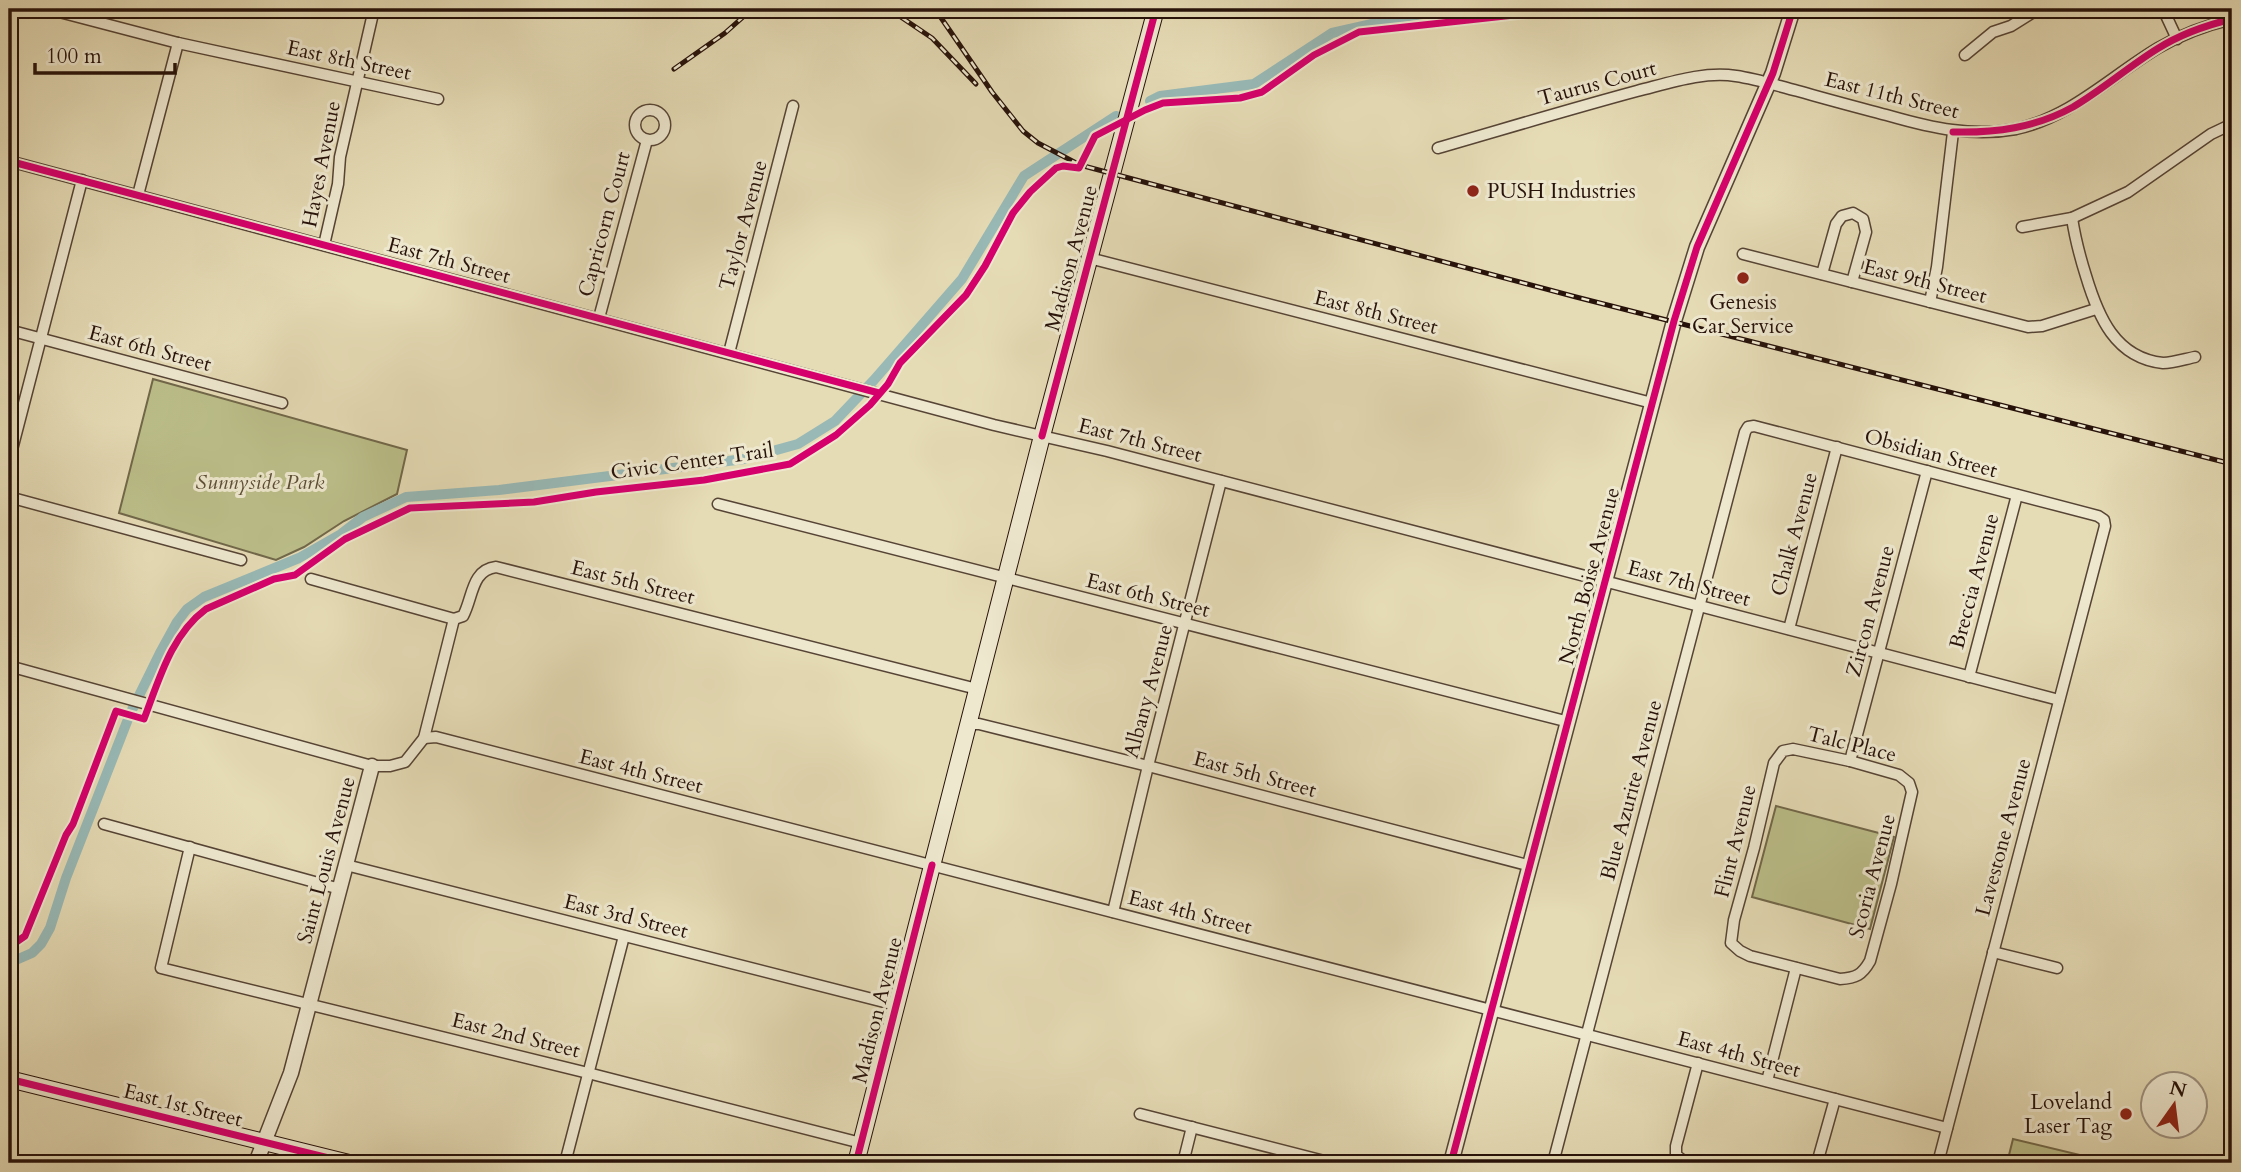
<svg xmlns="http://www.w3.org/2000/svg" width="2241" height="1172" font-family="Cardo,serif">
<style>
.green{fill:#bbbe89;stroke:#71684a;stroke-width:2}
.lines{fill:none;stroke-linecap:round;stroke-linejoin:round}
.canal{stroke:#98b9b6;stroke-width:10}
.minor-casing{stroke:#564435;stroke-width:13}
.tertiary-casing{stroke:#564435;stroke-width:17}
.secondary-casing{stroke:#27120a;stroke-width:18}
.minor{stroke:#eee8cf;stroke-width:10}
.tertiary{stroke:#eee8cf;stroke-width:14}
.secondary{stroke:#eee8cf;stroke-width:16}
.rail-casing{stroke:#27120a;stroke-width:5}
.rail{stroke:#eee8cf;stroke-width:2.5;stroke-dasharray:8;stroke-linecap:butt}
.cycleway-casing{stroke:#eee8cf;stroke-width:11}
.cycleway{stroke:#d6006c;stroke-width:7}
.poi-dot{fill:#8f2418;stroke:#eee8cf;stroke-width:2.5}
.labels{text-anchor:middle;stroke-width:6;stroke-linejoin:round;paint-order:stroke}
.street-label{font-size:21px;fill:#27120a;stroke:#eee8cf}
.poi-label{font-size:21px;fill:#27120a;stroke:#eee8cf;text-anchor:start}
.park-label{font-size:21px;font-style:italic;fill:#5b4e36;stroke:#eee8cf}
</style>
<rect width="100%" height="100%" fill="#e5dbb5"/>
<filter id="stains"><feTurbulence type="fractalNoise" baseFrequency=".00286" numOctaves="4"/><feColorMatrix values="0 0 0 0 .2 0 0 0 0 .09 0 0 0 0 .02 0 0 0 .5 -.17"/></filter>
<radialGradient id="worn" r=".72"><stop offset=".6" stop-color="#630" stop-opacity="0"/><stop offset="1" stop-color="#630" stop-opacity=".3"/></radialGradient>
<g class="green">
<path d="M153,379L407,450L397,494L344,521L304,547L276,560L119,513Z"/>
<path d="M1776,806L1894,837L1870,929L1752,897Z"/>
<path d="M2013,1139L2113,1163H2007Z"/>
</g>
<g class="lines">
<g class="canal">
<path d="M1150,101L1160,96L1254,84L1332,33L1403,17L1455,9"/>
<path d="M9,963L32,953L41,944L50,928L66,878L130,714L160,653L177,622L187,609L204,597L299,558L341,534L363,517L406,497L499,490L744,459L798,444L835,421L874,380L962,279L1024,176L1116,116"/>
</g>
<g class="minor-casing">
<g id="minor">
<path d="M48,9L178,43L438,99"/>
<path d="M2163,9L2177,39"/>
<path d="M1965,55L1993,32L2011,26L2038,9"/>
<circle cx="650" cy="125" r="15"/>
<path d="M1438,148C1504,129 1570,109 1637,91C1669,83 1703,71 1736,76C1757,79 1778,86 1798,91C1829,100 1860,108 1890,116C1932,128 1972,137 2016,129C2071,117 2111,76 2158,48C2180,35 2207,25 2232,19"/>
<path d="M9,161L994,425L1107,451L2059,700"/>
<path d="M138,195L178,43"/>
<path d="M2072,218C2075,238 2080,257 2086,276C2098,316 2115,358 2163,363C2173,363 2185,359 2195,357"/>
<path d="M2022,227L2072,218L2128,192L2211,134L2232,124"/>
<path d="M324,245L338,184L340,157L374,9"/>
<path d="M1743,254L2028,327L2042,326L2096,309"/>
<path d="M1089,258L1652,403"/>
<path d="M1822,274L1836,224L1842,216L1853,213L1863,219L1866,232L1852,282"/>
<path d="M1930,302L1937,267L1953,132"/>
<path d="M599,318L647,140"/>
<path d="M9,330L282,403"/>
<path d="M729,353L793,106"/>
<path d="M9,461L82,180"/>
<path d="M9,497L241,560"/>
<path d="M718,504L1569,722"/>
<path d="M311,579L454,619L463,616C473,598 471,570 496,567L977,689"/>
<path d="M1789,629L1837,447"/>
<path d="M9,666L372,766H390L405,762L424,738L454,619"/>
<path d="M1969,677L2017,495"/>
<path d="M968,724H979L1148,766L1531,866"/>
<path d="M424,738L436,737L1947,1128"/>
<path d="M1793,749L1850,761L1899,775L1909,783L1912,792L1891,884L1870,961C1862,975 1856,978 1840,979L1750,956L1740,951L1731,943L1734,920L1754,848L1774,763L1783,751Z"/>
<path d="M1850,761L1927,471"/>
<path d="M104,824L340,889"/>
<path d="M190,847L161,968L588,1073L861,1143"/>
<path d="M346,865L896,1005"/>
<path d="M1113,912L1148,766L1221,481"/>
<path d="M1993,952L2057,968"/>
<path d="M1767,1081L1796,968"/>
<path d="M1140,1114L1332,1163"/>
<path d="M565,1163L624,936"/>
<path d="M1183,1163L1192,1127"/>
<path d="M1553,1163L1745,432L1748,427L1754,426L2098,516L2104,520L2105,526L1938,1163"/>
<path d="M1686,1163L1676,1155V1146L1698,1063"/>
<path d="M1817,1163L1835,1099"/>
</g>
</g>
<g class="tertiary-casing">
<g id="tertiary">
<path d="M256,1163L291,1073L372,766"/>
<path d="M1451,1163L1674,321L1697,247L1773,73L1793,9"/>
</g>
</g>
<g class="secondary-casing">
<g id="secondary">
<path d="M9,1079L349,1163"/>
<path d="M856,1163L1042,436L1156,9"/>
</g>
</g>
<use href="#minor" class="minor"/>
<use href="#tertiary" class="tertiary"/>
<use href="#secondary" class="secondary"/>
<g class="rail-casing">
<g id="rail">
<path d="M889,9L932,38L976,84"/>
<path d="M935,9L992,92L1023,131L1038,143L1080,165L1576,297L2232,464"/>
<path d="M674,69L725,33L752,9"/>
</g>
</g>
<use href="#rail" class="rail"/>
<g class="cycleway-casing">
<g id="cycleway">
<path d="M1953,132C1995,133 2035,128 2073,107C2102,90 2128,67 2157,49C2179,35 2207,25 2232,19"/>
<path d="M9,161L879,393"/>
<path d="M1042,436L1156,9"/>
<path d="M9,947L25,936L66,835L73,824L116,711L144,719C159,680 171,635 206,609L274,579L295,575L345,539L410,508L534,502L596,492L704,480L790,464L836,435L870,405L888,384L900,363L966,295L985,266L1013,213L1030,192L1056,168L1063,166L1079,168L1095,136L1145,110L1163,103L1240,98L1262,92L1314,55L1359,32L1570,9"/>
<path d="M9,1079L349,1163"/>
<path d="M856,1163L932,865"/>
<path d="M1451,1163L1674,321L1697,247L1773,73L1793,9"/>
</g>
</g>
<use href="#cycleway" class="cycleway"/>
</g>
<g class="poi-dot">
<circle cx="1473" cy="191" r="7"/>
<circle cx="1743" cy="278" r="7"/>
<circle cx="2126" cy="1114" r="7"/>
</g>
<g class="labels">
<g class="street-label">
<text transform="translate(349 60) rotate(12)" y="7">East 8th Street</text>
<text transform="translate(1597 83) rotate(-15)" y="7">Taurus Court</text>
<text transform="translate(1892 95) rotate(14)" y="7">East 11th Street</text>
<text transform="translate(321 164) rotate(-79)" y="7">Hayes Avenue</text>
<text transform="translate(604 224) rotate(-75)" y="7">Capricorn Court</text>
<text transform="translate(743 225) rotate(-75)" y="7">Taylor Avenue</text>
<text transform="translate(1071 258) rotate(-75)" y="7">Madison Avenue</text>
<text transform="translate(449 260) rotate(15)" y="7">East 7th Street</text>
<text transform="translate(1925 281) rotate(14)" y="7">East 9th Street</text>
<text transform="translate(1376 312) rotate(14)" y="7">East 8th Street</text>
<text transform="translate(150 348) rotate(15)" y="7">East 6th Street</text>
<text transform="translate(1140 440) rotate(14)" y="7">East 7th Street</text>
<text transform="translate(1931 453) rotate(15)" y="7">Obsidian Street</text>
<text transform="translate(692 461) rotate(-8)" y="7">Civic Center Trail</text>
<text transform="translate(1794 534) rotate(-75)" y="7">Chalk Avenue</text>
<text transform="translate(1589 576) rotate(-75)" y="7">North Boise Avenue</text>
<text transform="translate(1974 581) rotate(-75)" y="7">Breccia Avenue</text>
<text transform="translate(633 582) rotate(14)" y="7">East 5th Street</text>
<text transform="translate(1689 583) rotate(15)" y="7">East 7th Street</text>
<text transform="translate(1148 595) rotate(14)" y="7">East 6th Street</text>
<text transform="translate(1870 611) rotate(-75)" y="7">Zircon Avenue</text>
<text transform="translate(1148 691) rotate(-75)" y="7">Albany Avenue</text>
<text transform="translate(1852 744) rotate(14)" y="7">Talc Place</text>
<text transform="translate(641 771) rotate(14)" y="7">East 4th Street</text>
<text transform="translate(1255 774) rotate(15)" y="7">East 5th Street</text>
<text transform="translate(1631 790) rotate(-75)" y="7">Blue Azurite Avenue</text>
<text transform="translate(2003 837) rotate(-75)" y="7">Lavestone Avenue</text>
<text transform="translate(1735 841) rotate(-76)" y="7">Flint Avenue</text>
<text transform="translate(326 860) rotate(-75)" y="7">Saint Louis Avenue</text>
<text transform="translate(1872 876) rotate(-75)" y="7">Scoria Avenue</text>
<text transform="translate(1190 912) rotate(14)" y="7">East 4th Street</text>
<text transform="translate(626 916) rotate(14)" y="7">East 3rd Street</text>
<text transform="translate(877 1010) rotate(-76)" y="7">Madison Avenue</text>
<text transform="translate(516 1035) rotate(14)" y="7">East 2nd Street</text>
<text transform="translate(1739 1054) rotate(15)" y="7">East 4th Street</text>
<text transform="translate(183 1105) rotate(14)" y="7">East 1st Street</text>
</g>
<g class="poi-label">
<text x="1487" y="198">PUSH Industries</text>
<text x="1743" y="309" text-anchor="middle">Genesis<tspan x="1743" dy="24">Car Service</tspan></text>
<text x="2112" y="1109" text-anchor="end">Loveland<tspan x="2112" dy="24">Laser Tag</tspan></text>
</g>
<g class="park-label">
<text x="260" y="489">Sunnyside Park</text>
</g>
</g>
<rect width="2241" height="1172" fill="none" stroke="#e5dbb5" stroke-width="35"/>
<rect x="10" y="10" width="2220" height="1151" fill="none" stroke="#27120a" stroke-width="3.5"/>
<rect x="18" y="18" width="2206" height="1137" fill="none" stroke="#27120a" stroke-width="2"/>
<g transform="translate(2174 1105) rotate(14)"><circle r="33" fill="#eee8cf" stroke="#9e9280" stroke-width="2"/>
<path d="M0-5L12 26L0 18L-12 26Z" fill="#8f2418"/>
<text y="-10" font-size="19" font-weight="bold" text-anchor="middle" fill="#27120a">N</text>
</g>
<path d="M35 63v10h140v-10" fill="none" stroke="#27120a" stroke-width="3.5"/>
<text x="46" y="63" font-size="21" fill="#27120a" stroke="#eee8cf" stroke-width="5" paint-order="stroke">100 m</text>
<rect width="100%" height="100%" filter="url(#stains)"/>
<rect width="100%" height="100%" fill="url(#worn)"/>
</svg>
